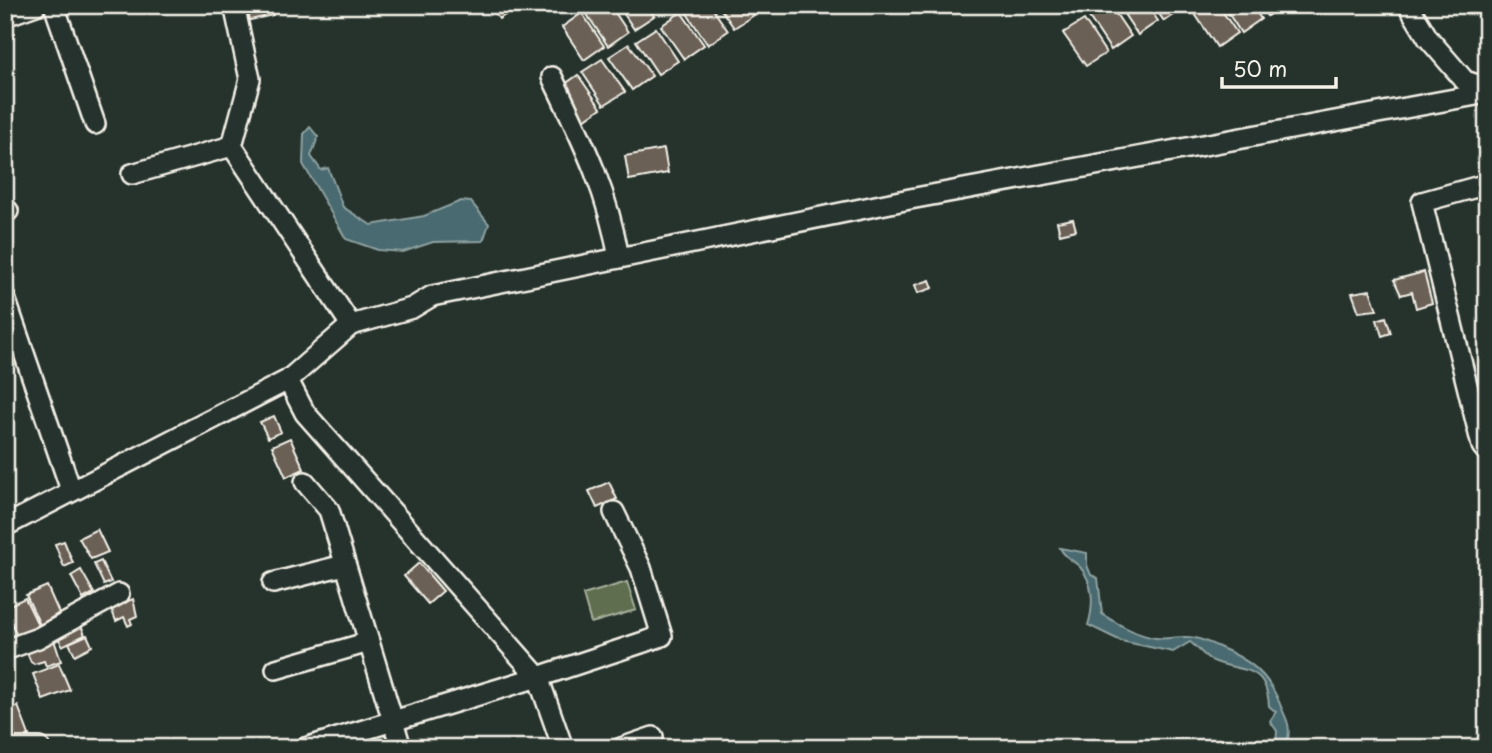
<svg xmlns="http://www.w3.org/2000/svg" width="1492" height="753" font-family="'Playpen Sans',sans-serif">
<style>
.green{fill:#5e6e50;stroke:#a9b09c;stroke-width:2}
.water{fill:#4a6b70;stroke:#8ea1a0;stroke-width:2}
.building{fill:#6b6056;stroke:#f4f1e8;stroke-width:2}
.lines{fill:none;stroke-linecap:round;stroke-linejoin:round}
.minor-casing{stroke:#f4f1e8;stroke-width:24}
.minor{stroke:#26332d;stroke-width:19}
</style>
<rect width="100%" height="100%" fill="#26332d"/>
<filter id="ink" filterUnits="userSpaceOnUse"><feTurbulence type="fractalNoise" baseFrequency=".0143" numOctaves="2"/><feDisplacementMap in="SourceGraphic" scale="14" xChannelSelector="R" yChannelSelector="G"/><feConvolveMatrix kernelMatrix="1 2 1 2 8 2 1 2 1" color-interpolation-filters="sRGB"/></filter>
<g filter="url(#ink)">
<path class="green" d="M627,582L636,610L591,623L583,595Z"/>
<g class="water">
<path d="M310,127L318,137L311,156L321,170L328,168L343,207L371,225L424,216L461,201L471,202L489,224L483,241L433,242L403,252L378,250L346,239L303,164L304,134Z"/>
<path d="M1060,548L1087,553V565L1091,575L1098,578L1102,614C1116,623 1133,633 1150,637C1165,641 1174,636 1188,637C1199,637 1209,643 1219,647C1248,659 1268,673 1280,704C1285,718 1291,723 1288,739L1281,741L1283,748H1276L1277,731L1270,721L1276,712L1269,706C1266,661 1241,674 1211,660C1204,656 1197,647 1190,642L1173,652L1121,641L1088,625C1094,606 1094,583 1080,567C1072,559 1065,558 1060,548Z"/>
</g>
<g class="building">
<path d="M246,5H271L273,15L250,20Z"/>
<path d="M489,5H519V6L499,19Z"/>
<path d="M597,5H610L628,32L608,46L586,13Z"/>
<path d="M618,5H647L654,16L634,29Z"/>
<path d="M695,5H710L728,31L708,45L686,12Z"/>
<path d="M718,5H747L754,15L734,28Z"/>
<path d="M1106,5H1110L1131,36L1111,50L1089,17Z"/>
<path d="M1118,5H1147L1158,21L1138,35Z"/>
<path d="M1153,5H1182L1184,7L1164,21Z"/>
<path d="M1207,5H1218L1237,33L1217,47L1195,14Z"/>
<path d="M1223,5H1252L1261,19L1241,33Z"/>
<path d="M1260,5H1283L1267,16Z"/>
<path d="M681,12L704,45L684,59L661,26Z"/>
<path d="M582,13L604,46L584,60L562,27Z"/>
<path d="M1084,20L1106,53L1086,66L1063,33Z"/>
<path d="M656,28L678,61L658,74L636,41Z"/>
<path d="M629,44L652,76L632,90L609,57Z"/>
<path d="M602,59L625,92L604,105L582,72Z"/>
<path d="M578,75L601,108L581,122L558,89Z"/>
<path d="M664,149L668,173L629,180L625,156Z"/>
<path d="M1073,219L1076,230L1060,234L1057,222Z"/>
<path d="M1424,272L1432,303L1416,308L1412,292L1401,295L1394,280Z"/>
<path d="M930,280L933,288L918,293L915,285Z"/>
<path d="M1370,290L1377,310L1359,312L1352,293Z"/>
<path d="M1386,317L1391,333L1382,336L1377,320Z"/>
<path d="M274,416L281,432L268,438L260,422Z"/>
<path d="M290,438L304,469L286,477L272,446Z"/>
<path d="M609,482L617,499L597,508L589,491Z"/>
<path d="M97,529L108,552L91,559L79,538Z"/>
<path d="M64,541L73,563L64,567L55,544Z"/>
<path d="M101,561L111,582L104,585L94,564Z"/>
<path d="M419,563L443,591L428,604L404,576Z"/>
<path d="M81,570L94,593L83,599L71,576Z"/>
<path d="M47,586L59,613L40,625L26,595Z"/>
<path d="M25,598L40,629L18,639L5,607Z"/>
<path d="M133,599L137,616L130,619L132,624L128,626L124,617L116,621L111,608Z"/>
<path d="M80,623L85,635L62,646L57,633Z"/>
<path d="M87,635L92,646L75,655L69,643Z"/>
<path d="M54,640L61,661L46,666L44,661L34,664L31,662L27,653L31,648Z"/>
<path d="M59,664L70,690L43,700L33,674Z"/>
<path d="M18,706L29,735L8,744L5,712Z"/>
</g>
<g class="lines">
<g class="minor-casing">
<g id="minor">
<path d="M54,5L95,124"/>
<path d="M234,5L250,79L232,146L351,325"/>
<path d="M1408,5L1428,38L1465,81L1487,88"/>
<path d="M5,16L36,5"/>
<path d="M552,77C582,140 607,189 619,258"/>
<path d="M132,174L232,146"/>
<path d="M1487,184L1422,202L1482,446L1487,452"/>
<path d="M5,212L8,211"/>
<path d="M5,298L71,490"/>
<path d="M288,380L305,413L538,677L662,636L641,568L614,512"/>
<path d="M305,482L329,510L393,721L305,748"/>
<path d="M5,526L288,380L351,325L412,308L432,296L910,199L1487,93"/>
<path d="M273,583L344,565"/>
<path d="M5,650L38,638L119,594"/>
<path d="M276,669L369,642"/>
<path d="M13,748H40"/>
<path d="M401,748L393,721L538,677L563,748"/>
<path d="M621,748L653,737"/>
</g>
</g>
<use href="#minor" class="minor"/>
</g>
</g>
<rect width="1492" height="753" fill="none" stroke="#26332d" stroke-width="28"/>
<rect x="14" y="14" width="1464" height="725" fill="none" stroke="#f4f1e8" stroke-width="2.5" filter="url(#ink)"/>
<path d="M1222 77v10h114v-10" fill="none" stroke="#f4f1e8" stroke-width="3.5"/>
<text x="1233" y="77" font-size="21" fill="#f4f1e8" stroke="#26332d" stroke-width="5" paint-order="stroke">50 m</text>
</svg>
